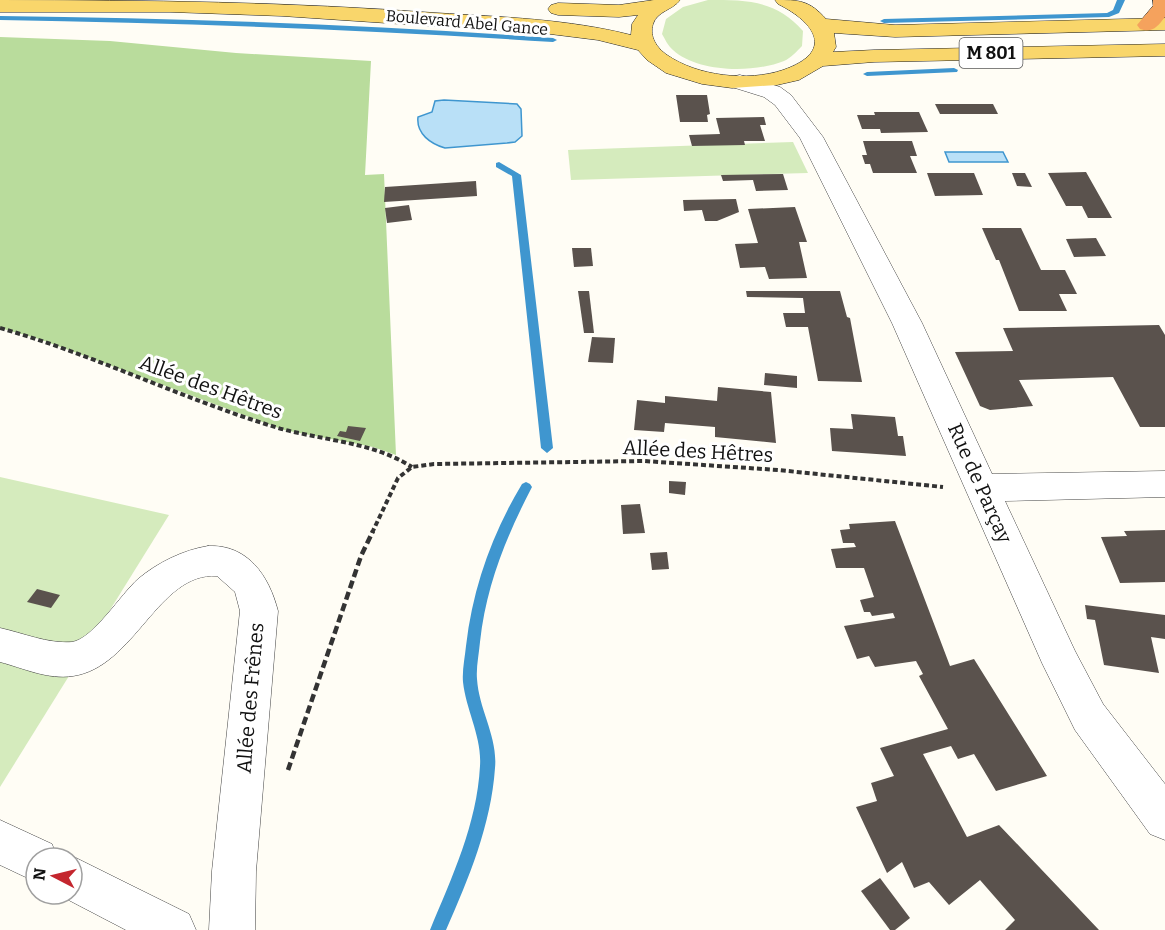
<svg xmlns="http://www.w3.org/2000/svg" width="1165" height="930" font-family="Bitter,serif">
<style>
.green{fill:#d5ebbd}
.forest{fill:#b9dc9c}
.water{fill:#b9e0f7;stroke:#3f96cf;stroke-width:1.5}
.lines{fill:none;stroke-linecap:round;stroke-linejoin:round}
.stream{fill:#3f96cf;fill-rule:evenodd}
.building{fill:#5a524d}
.street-casing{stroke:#444;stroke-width:1}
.primary-casing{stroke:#222;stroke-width:1}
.highway-casing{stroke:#222;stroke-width:1}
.path-far1{stroke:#333;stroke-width:4;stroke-dasharray:5 3;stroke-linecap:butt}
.path{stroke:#333;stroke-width:4.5;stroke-dasharray:8 4;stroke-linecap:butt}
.street{fill:#fff;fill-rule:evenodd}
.primary{fill:#f9d66b;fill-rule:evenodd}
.highway{fill:#f5a25d;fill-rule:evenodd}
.labels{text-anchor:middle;stroke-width:6;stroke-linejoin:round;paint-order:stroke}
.far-street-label{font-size:16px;fill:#111;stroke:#fff}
.shield{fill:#fff;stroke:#585858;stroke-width:1.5}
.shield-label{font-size:18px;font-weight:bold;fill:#111}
.street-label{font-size:20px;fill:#111;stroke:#fff}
</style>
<rect width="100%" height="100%" fill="#fffdf5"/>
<g class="green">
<path d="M708,0C747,0 776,0 803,31L802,46C797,51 791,58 784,61C754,73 698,73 673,50C668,46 665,39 662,34L666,19L683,7Z"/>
<path d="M793,142L808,173L571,180L568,150Z"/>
<path d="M0,477L169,515L0,787Z"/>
</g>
<path class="forest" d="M0,37L110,41L236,53L371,61L365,175L384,174L396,455L373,447L284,430L39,339L0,328Z"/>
<g class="water">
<path d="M444,100L517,104L521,109L522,136L515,142L507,143L445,148C431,144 416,134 418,117L432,112L435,101Z"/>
<path d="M945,152H1003L1008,162H949Z"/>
</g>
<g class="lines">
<g class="stream">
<path d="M1117,0H1125L1119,13L1109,17L884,23L880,21L884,19L1107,13L1113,10Z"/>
<path d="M0,16C185,18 369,25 553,38L557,40L553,42C369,30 185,23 0,20Z"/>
<path d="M954,68L958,70L957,72L867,76L863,74L867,72Z"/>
<path d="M499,162L521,175L553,448L547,453L541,448L512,176L496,167V163Z"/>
<path d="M526,482L530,484L532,487C506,537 486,586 480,642C479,654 476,667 477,679C479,710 498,737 495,768C491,825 469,878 446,930H430C452,877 477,824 480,766C482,737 466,710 463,682C462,670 465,657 466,646C473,587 492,534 522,484Z"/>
</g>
</g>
<g class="building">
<path d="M676,95H707L710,114L707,115L708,122H680Z"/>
<path d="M935,104H993L998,114H940Z"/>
<path d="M874,112H919L928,132L881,133L880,129H862L857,115H875Z"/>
<path d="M764,117L766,125H760L765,141H744L745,145L692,146L689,135L720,134L716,118Z"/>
<path d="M863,141H912L917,156H910L917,173H873L870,164H865L862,155H867Z"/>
<path d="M1086,172L1112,218H1088L1082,206H1066L1048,173Z"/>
<path d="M927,173H974L983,195L935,196Z"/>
<path d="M1012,173H1025L1032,187L1017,186Z"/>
<path d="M783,174L788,190L756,191L753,180L723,181L721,175Z"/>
<path d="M476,181L477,196L384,202L385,187Z"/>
<path d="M736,199L739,212L717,221H705L702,210L684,211L683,200Z"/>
<path d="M409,205L412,220L387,223L385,208Z"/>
<path d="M795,207L807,242H799L807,278L769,279L765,267L740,268L735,244L758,243L748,209Z"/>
<path d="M982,228H1021L1041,270H1065L1077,294H1059L1067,311H1019L999,260H996Z"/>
<path d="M1096,238L1106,256L1074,257L1066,239Z"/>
<path d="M572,248H591L593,266L574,267Z"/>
<path d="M578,291H589L594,333H584Z"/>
<path d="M746,291H840L847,317L850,318L862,382L818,381L808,327H786L783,313H805L803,298L747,297Z"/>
<path d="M1159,325L1165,335V427H1140L1113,377L1019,380L1033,406L990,410L980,406L955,352L1013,351L1003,328Z"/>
<path d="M592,337L615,338L613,363L588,362Z"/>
<path d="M765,373L797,376V388L764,385Z"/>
<path d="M718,387L771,392L776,443L715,437V427L665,423L664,432L634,430L637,400L665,403V396L717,401Z"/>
<path d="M851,414L895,417L898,436H903L906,456L832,451L830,428L853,429Z"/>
<path d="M348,426L366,428L360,441L337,436L340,431L346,432Z"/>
<path d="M669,481L686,482L685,495L669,493Z"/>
<path d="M640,504L645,533L623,534L621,505Z"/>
<path d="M895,521L950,666L974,659L1047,776L996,791L974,754L958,759L951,746L923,754L967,837L999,825L1099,930H1005L1015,920L980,880L949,905L929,882L914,888L902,862L887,873L856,807L877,801L871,783L894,776L880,748L948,729L919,676L923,674L916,661L875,667L869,656L857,659L844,626L895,618L893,613L872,616L870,612H864L860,600L874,597L864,568H836L831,549L856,547L854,543H843L840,530L850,529L849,524Z"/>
<path d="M1165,530V582L1120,583L1101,537L1127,536L1124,531Z"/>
<path d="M667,552L669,569L652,570L650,553Z"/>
<path d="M37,589L60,595L51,608L27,602Z"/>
<path d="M1085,605L1165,615V639L1151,637L1159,673L1104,665L1095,620L1087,619Z"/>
<path d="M880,878L910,918L895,930H890L861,891Z"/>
</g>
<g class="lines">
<g class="street-casing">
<g id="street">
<path d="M740,75L780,87L791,95L823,137L922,323L992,474L1165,471V497L1005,501L1075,651L1103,704L1165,784V840L1150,834L1075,730L1042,663L892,323L800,138L775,105L764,97L732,87L729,82L732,77Z"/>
<path d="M208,546C248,544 269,576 278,611L256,871L255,930H209L212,871L240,611L235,592L217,576C158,572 135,667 73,676C48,680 23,668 0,662V628C23,633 48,644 72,642C93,639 121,594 138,579C157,563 183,550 208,546Z"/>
<path d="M0,820L52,844L57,858H36V882L0,865Z"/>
<path d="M72,856L189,914L196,930H126L57,894H72V858H67Z"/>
</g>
</g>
<g class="primary-casing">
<path id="primary" d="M0,0C146,0 291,2 437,13C502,17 568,19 631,35L632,24L638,15L619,17L558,15L551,13L548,9L551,5L558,3L619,5L654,0H680C673,10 657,11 653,24C649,37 657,48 667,55C697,76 748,82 783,70C835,52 816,23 778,4L775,0C799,0 809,0 826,19L895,25L1165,18V30L895,37L834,33L836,47L833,52L874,50L1165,44V56L874,62L823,66L799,80L777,85L732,88L702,84L666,73L647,60L638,50L598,40L550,34L282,16L170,12H0Z"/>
</g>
<g class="highway-casing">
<path id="highway" d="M1153,0H1165V17C1157,27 1153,33 1140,29L1137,25L1153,6Z"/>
</g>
<g class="path-far1">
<path d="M0,328C85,352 166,391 250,419C266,424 282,430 299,433C339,442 377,445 412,467"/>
<path d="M372,533L398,478L412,467L434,464L644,461L778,470L943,487"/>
</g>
<path class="path" d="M288,770L361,556L373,531"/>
<use href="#street" class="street"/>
<use href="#primary" class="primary"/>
<use href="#highway" class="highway"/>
</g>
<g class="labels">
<g class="far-street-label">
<text transform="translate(467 22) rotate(5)" y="6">Boulevard Abel Gance</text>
</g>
<rect class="shield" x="959.5" y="38" width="63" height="30" rx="4.5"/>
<g class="shield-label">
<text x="991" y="59">M 801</text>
</g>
<g class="street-label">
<text transform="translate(211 387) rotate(20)" y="7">Allée des Hêtres</text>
<text transform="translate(698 451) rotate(3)" y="7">Allée des Hêtres</text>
<text transform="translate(980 483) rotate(66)" y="7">Rue de Parçay</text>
<text transform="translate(250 698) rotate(-85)" y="7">Allée des Frênes</text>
</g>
</g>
<g transform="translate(54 876) rotate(277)"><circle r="28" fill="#ffffff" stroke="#a0a0a0" stroke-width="1.5"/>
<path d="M0-4.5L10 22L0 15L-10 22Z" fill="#c4262e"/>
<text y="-9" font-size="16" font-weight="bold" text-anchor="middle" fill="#111111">N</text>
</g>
</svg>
